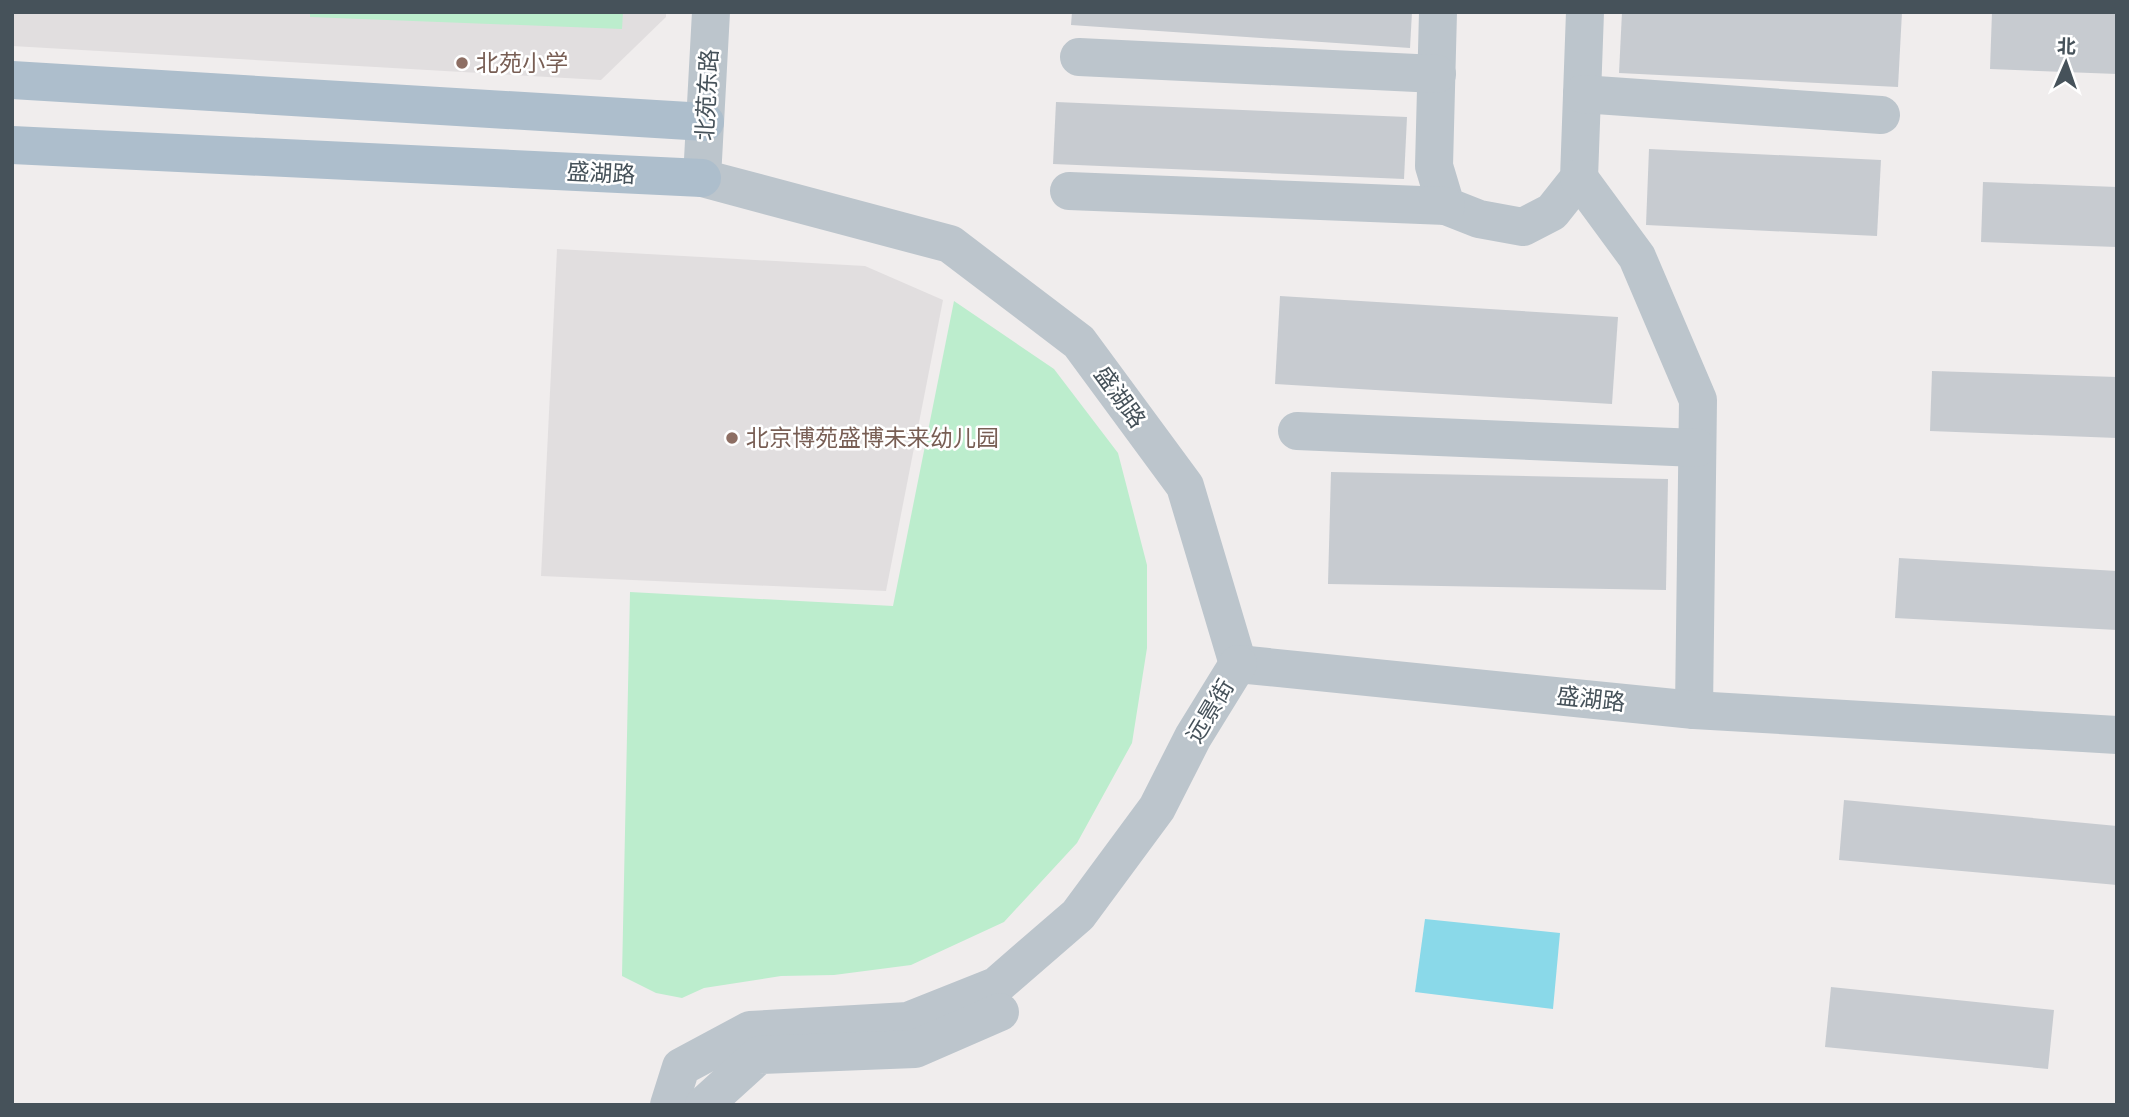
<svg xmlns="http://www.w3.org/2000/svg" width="2129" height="1117" font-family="'Golos Text','Noto Sans SC',sans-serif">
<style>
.education{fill:#e1dedf}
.green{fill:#bcedcd}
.water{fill:#8ad9e9}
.building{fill:#c7cbd0}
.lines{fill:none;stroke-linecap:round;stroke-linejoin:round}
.minor{stroke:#bcc5cc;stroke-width:38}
.major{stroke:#adbecc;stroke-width:38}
.education-dot{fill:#8d6e63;stroke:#fff;stroke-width:2.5}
.labels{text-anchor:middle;stroke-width:5;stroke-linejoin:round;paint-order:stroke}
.education-label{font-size:23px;fill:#785e54;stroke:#fff;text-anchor:start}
.street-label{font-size:23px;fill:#46525a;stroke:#fff}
</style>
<rect width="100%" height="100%" fill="#f0eded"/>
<g class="education">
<path d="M12,12H666V17L601,80L12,46Z"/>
<path d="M557,249L865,266L943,300L886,591L541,576Z"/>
</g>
<g class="green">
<path d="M310,12H623L622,29L310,17Z"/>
<path d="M954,301L1054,369L1118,453L1147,565V648L1132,743L1077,843L1004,922L911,965L834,975L781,976L704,988L682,998L656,993L622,976L630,592L893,606Z"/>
</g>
<path class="water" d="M1425,919L1560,933L1553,1009L1415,992Z"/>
<g class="building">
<path d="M1072,12H1412L1410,48L1071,25Z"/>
<path d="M1622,12H1902L1898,87L1619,73Z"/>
<path d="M1992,12L2117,14V74L1990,69Z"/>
<path d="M1056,102L1407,117L1404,179L1053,164Z"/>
<path d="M1649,149L1881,160L1877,236L1646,225Z"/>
<path d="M1983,182L2117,187V247L1981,242Z"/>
<path d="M1280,296L1618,317L1612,404L1275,384Z"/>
<path d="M1932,371L2117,377V438L1930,431Z"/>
<path d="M1331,472L1668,479L1666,590L1328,584Z"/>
<path d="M1899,558L2117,571V630L1895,618Z"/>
<path d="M1844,800L2117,826V885L1839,860Z"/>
<path d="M1831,987L2054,1010L2048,1069L1825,1047Z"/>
</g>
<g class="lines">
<g class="minor">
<path d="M711,12L702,178L950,244L1079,342L1185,486L1238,664"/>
<path d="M1438,12L1434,166L1446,206L1479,219L1523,227L1552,212L1579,178L1585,12"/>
<path d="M1079,57L1437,74"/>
<path d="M1582,94L1881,115"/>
<path d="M1579,178L1637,257L1698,400L1694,710"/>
<path d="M1069,191L1446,206"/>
<path d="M1297,431L1697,448"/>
<path d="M1238,664L1694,710L2117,735"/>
<path d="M669,1105L681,1067L750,1030L908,1021L996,986L1078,915L1157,808L1193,737L1238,664"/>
<path d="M704,1105L759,1055L915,1049L1000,1012"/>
</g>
<g class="major">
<path d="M12,80L705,122"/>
<path d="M12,145L702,178"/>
</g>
</g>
<g class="education-dot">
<circle cx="462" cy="63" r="7"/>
<circle cx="732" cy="438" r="7"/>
</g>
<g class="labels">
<g class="education-label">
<text x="476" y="71">北苑小学</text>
<text x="746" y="446">北京博苑盛博未来幼儿园</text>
</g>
<g class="street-label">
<text transform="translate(707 95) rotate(-87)" y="8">北苑东路</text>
<text transform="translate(601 173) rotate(3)" y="8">盛湖路</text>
<text transform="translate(1120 397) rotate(54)" y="8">盛湖路</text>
<text transform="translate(1591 699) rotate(6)" y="8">盛湖路</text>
<text transform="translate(1210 711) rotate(-59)" y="8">远景街</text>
</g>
</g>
<rect width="2129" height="1117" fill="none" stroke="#46525a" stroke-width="28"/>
<g transform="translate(2066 63) rotate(2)" stroke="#ffffff" stroke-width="5" paint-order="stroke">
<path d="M0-5L12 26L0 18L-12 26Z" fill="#46525a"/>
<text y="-10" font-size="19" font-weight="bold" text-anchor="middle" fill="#46525a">北</text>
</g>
</svg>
